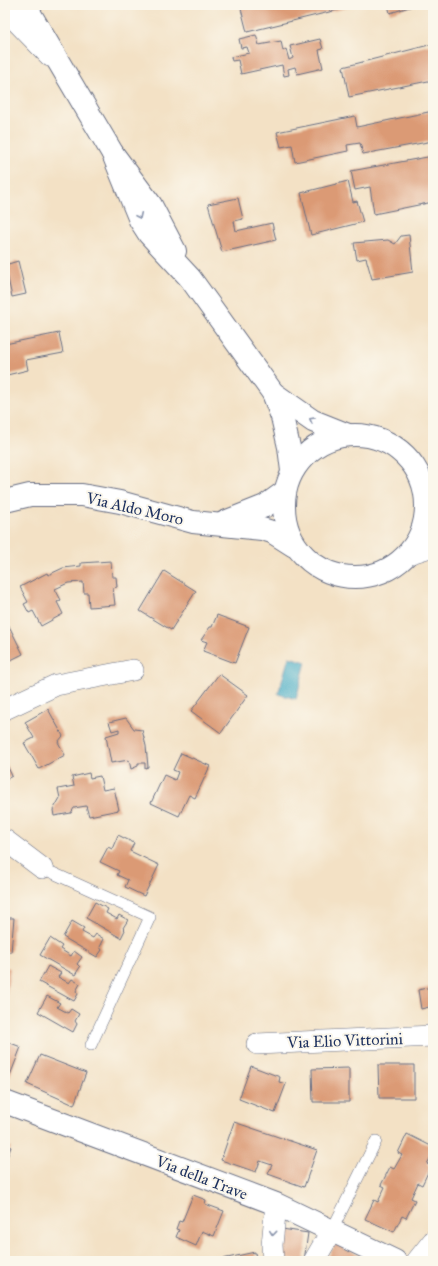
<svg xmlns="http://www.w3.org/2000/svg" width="438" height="1266" font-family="'IM FELL Great Primer',serif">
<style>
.water{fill:#45abc5;stroke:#306d92}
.building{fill:#db9a74}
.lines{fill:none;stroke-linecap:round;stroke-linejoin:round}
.service-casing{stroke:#676d82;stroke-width:12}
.minor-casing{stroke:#676d82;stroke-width:22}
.secondary-casing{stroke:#676d82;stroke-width:24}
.service{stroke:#fff;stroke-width:11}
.minor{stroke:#fff;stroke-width:21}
.secondary{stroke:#fff;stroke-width:22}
.oneway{stroke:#8d97ae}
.labels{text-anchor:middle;stroke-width:4;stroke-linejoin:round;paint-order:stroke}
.street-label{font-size:16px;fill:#1b2f5e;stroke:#fbf7ec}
</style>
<rect width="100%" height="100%" fill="#fbf7ec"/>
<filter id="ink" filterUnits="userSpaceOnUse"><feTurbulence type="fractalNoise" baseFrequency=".025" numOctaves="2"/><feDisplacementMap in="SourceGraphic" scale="8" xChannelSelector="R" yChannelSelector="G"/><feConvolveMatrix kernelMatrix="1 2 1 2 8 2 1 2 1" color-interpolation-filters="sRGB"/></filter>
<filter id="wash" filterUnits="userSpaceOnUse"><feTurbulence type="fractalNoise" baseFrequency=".012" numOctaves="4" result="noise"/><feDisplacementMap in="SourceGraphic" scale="16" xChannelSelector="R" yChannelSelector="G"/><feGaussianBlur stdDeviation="0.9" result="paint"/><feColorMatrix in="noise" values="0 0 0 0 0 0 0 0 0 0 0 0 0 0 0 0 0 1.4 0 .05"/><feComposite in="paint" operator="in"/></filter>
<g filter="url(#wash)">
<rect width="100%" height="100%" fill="#f3e1c5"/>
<path class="water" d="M289,657L306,662L296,699L278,694Z"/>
<g id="blocks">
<g class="building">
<path d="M240,5H354V6L247,32Z"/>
<path d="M388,5H416L390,13Z"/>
<path d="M256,35L259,45L281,41L283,51L286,49L289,60L293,58L290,46L320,39L323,49L319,50L323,68L297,74L295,67L288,69L289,75L284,76L282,65L241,74L238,60L232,61L231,57L249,53L247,47L241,48L239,39Z"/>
<path d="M433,44V80L349,97L343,67Z"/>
<path d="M433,111V141L363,154L360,143L347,145L348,151L295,162L292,145L281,147L277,132L355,116L357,127Z"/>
<path d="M433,156V202L374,214L370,187L355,190L351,171Z"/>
<path d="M348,181L353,202L357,201L363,222L311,235L301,193Z"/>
<path d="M238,198L243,219L234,221L236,231L272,223L276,240L222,252L208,204Z"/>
<path d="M409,235L413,272L372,279L366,258L357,260L354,243L388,240L395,244L401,236Z"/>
<path d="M18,261L26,294L12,297L5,265Z"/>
<path d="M59,333L63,353L26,360L28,370L7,375L5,344Z"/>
<path d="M111,561L112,577H116L117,587L113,588L115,605L89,607L88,593H84L83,582L68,583L55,589L61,600L57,602L63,614L41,626L33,611L29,613L24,604L28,602L20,587L47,573L48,575L63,568L81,566V563Z"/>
<path d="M164,571L196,591L171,630L140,611Z"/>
<path d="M217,615L249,627L235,663L203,651L207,642L201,640L210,627H212Z"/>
<path d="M5,620H6L23,654L5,663Z"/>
<path d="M219,674L248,695L221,733L191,711Z"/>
<path d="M48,709L63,736L58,742L65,755L39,769L24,743L34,738L25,722Z"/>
<path d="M126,718L134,729L142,730L146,746L148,767L145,768V763H138V766L131,769L129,760L111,763L106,736L119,732V729L112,731L109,722Z"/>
<path d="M181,753L210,766L195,798L189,795L179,816L151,803L164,775L175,780L178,772L173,770Z"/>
<path d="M5,761L12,776L5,780Z"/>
<path d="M89,773L90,778L100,776L103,790L114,788L119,810L89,816L86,806L74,808L71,813L54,816L53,810L60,798L58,789L74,786L72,777Z"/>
<path d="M118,835L134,843L130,851L159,865L144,896L125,887L128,880L117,875L119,871L100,862L108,847L112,849Z"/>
<path d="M95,902L108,909L106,913L117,919L119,915L128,920L123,928L125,930L121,938L86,918Z"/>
<path d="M5,918H14L11,952H5Z"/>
<path d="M72,921L84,928L82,932L93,938L96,934L104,939L100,947L102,950L97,957L63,937Z"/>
<path d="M50,938L62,946L60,949L71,956L74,951L82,957L77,964L80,967L75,975L40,955Z"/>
<path d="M48,966L61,973L58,977L69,983L72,979L80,984L76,991L78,994L74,1001L39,982Z"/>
<path d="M5,967L10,968L6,999H5Z"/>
<path d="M431,987L433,1006L421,1009L418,990Z"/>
<path d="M47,996L60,1003L57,1007L68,1013L71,1009L79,1014L75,1021L77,1024L73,1032L38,1012Z"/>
<path d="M5,1041L21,1047L9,1078L5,1077Z"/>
<path d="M40,1055L86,1073L74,1105L27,1084Z"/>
<path d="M378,1065H414V1098H379Z"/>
<path d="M251,1066L280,1077L279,1082L286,1084L275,1113L239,1099Z"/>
<path d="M349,1068V1102H313L312,1069Z"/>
<path d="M234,1122L317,1150L304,1187L268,1174L272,1165L260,1161L256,1172L221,1160Z"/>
<path d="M407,1134L433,1147V1153L427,1164L431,1166L422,1185L418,1183L411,1198L415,1200L406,1218L402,1216L394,1232L365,1219L374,1200L378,1202L385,1187L381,1185L390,1167L394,1169L402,1155L398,1153Z"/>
<path d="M5,1145L11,1147L5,1162Z"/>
<path d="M193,1195L206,1200L205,1204L224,1211L214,1236L202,1231L196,1246L176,1237L179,1230L176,1229L179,1221L182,1222Z"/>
<path d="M282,1229L308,1233L304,1261L277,1258Z"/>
<path d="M336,1243L371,1261H326Z"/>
<path d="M255,1252L256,1261H219L218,1260Z"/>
<path d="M179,1257L180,1261H169V1259Z"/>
</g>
</g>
</g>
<g filter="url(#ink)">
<use href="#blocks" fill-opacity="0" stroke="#676d82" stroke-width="1"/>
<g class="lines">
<g class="service-casing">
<g id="service">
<path d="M42,868L150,917L91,1045"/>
<path d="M332,1230L376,1141"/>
</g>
</g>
<g class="minor-casing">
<g id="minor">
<path d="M7,5L17,22L50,56"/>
<path d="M428,505L433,510"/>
<path d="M408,554L433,546"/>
<path d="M5,709L56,685L133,670"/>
<path d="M5,840L42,868"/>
<path d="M257,1044L433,1036"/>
<path d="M273,1261L272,1245L276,1204"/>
<path d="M314,1261L332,1230"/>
<path d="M417,1261L433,1241"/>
</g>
</g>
<g class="secondary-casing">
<g id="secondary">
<path d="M25,5L113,154L151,205L175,251"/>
<path d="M113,154L140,220L149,234L190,278L273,393L282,417L289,447L292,471"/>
<path d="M273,393L313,421L348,435"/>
<circle cx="355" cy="506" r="71"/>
<path d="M5,501L30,495H82L120,502L193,522L262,529L272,532L294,546"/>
<path d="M225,522L265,506L283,493"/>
<path d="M5,1102L276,1204L395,1261"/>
</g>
</g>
<use href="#service" class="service"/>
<use href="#minor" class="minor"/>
<use href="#secondary" class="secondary"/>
</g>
<defs><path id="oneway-chevron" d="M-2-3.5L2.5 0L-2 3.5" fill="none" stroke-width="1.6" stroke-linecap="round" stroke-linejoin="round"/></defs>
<g class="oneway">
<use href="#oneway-chevron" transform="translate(139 216) rotate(65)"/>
<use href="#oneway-chevron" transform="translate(312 420) rotate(-152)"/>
<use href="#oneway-chevron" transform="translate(273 1233) rotate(96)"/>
</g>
</g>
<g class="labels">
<g class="street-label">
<text transform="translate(135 508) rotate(13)" y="6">Via Aldo Moro</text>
<text transform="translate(345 1040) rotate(-2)" y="6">Via Elio Vittorini</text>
<text transform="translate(202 1177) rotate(21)" y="6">Via della Trave</text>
</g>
</g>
<rect width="438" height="1266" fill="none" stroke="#fbf7ec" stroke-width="20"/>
</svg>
